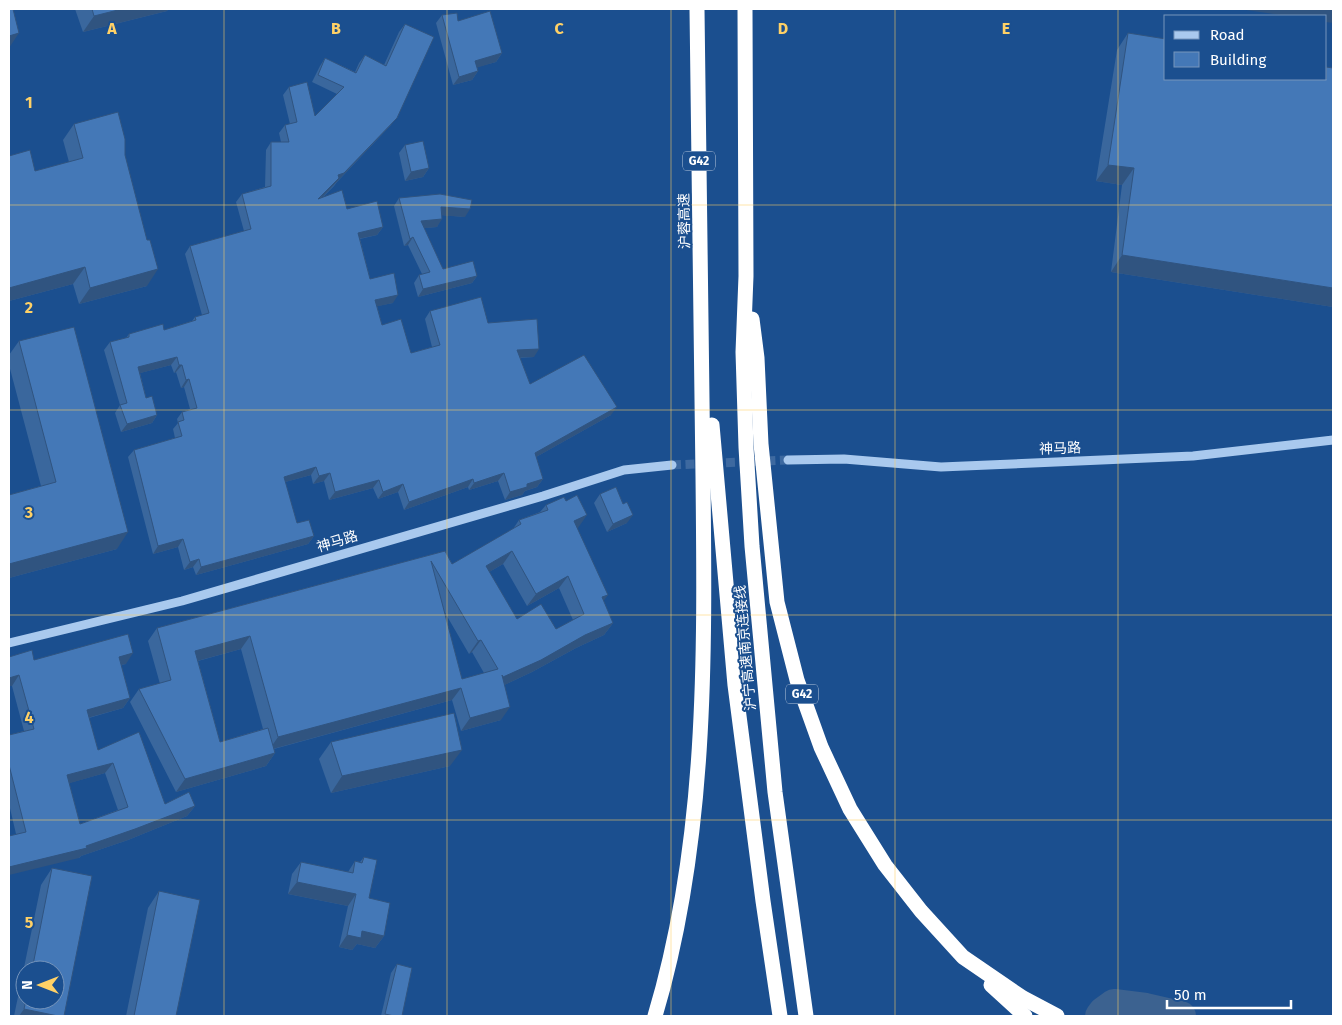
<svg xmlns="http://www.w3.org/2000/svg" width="1342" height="1025" font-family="'Fira Sans','Noto Sans SC',sans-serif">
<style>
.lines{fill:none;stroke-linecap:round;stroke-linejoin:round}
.river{stroke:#3c6290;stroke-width:30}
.minor-tunnel{stroke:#3d69a0;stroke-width:9;stroke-dasharray:9 4.5;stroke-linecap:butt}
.minor{stroke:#a9c9ee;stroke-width:9}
.highway{stroke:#fff;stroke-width:15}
.wall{fill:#3a679d;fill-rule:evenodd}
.shaded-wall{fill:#305480}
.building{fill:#4478b7;stroke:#305480;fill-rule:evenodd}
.grid{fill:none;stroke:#ffd166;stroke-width:1;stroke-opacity:0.55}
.labels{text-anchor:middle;stroke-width:4;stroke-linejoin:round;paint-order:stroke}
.shield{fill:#1b4f8f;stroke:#bbcadd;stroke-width:1}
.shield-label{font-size:12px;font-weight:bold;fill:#fff}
.street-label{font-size:14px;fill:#fff;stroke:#1b4f8f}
.grid-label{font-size:16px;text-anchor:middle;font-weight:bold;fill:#ffd166;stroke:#1b4f8f;stroke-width:4;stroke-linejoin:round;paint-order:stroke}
</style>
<rect width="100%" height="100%" fill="#1b4f8f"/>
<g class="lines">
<path class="river" d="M1100,1016L1103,1012L1114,1004L1146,1008L1181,1016"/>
<path class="minor-tunnel" d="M672,465L788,460"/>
<g class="minor">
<path d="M788,460L844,459L941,467L1193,456L1333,440"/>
<path d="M9,643L182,601L543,496L624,470L672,465"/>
</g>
<g class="highway">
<path d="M745,9L746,276L743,352L746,447L752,546L775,792L806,1016"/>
<path d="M752,319L757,358L761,444L777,602L797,680L821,747L850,809L885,865L921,911L963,957L1023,998L1057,1016"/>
<path d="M712,425L735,685L763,901L780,1016"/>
<path d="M991,985L1025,1016"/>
<path d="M655,1016C707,842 705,657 703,477C702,321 698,165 697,9"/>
</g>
</g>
<g class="wall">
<path d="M75,9H168L167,11L83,32Z"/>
<path d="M442,15L458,21L502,53L496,62L477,67L478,71L472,80L453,85L436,23Z"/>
<path d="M405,24L391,125L338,181L337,182L334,186L322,198L383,227L377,235L360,239L370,279L393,303L377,306L382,325L411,353L432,347L425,319L430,311L488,323L534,357L520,358L530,384L611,415L536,457L543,479L537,487L525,491L522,495L505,500L498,481L469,490L468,487L404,510L398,492L378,499L373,488L329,500L324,481L313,484L311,475L285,482L297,523L314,536L308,544L196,575L193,567L184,570L178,547L153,554L128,457L134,450L175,438L173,429L178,423L177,419L182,412L190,409L184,387L181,388L176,372L174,373L171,365L140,373L146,398L157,415L152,423L121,432L115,413L120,405L104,350L110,342L126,338L129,334L164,330L192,321L195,317L202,315L185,254L190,246L244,231L236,202L242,194L265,187L266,150L271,142H281L279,133L285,125L290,124L283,95L289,87L315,116L337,94L312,82L320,66L325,58L355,72L359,63L365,55L384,65L399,32Z"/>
<path d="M1128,33L1333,68V307L1111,272L1122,185L1096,181L1117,50Z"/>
<path d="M74,124L125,155L147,286L79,304L73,284L9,301V156L35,171L69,162L63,140Z"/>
<path d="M405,145L429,168L423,177L405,181L399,153Z"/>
<path d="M399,198L465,217L442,215L437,227L424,228L443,269L477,276L472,283L418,297L414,283L419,275L422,274L408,245L404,246L394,206Z"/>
<path d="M19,341L117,549L9,578V495L41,486L9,365V355Z"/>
<path d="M600,494L627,523L607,532L594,503Z"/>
<path d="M546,505L578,528H577L603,601L613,623L604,635L576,648L532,672L504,685L501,720L461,731L452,700L274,749L275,753L266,766L176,792L130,702L139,689L160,684L148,641L157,628L445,551L452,564L513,529L519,520L540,512ZM503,564L527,606L559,588L573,620L556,629L517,619L489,572ZM444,611L469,654L472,652L484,673L462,679ZM241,649L263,729L220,742L198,661Z"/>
<path d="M9,657L34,660L126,664L121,665L130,698L123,708L89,718L98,750L165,804L195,806L187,816L128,840L81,856L79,858L16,834L9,804V735L24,731L12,686ZM105,773L118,810L80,824L69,783Z"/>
<path d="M331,742L450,766L331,793L319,759Z"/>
<path d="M364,857L369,898L384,936L375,948L357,944L352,950L339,947L348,906L288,894L292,874L301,862L348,872L355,861L360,862Z"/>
<path d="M52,868L64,1016H14L41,885ZM25,970H55V1000H25Z"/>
<path d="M159,891L176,1016H126L148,908Z"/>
<path d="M397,964L402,1016H381L391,973Z"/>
</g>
<g class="shaded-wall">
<path d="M122,9H168L167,11L83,32L94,16Z"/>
<path d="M1239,9H1333V23L1326,22V16H1287Z"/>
<path d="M19,33L9,48V36Z"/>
<path d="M502,53L496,62L469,70L475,61Z"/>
<path d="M478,71L472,80L453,85L459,77Z"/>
<path d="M397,118L391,125L313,207L338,175Z"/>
<path d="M1108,165L1134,168L1122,185L1096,181Z"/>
<path d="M429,168L423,177L405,181L411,172Z"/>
<path d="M441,207L470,209L465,217L436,215Z"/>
<path d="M442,219L437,227L415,229L421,221Z"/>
<path d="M383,227L377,235L353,240L358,233Z"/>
<path d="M413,237L408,245L404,246L410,239Z"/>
<path d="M1122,255L1333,288V307L1111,272Z"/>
<path d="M85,267L73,284L9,301V288Z"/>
<path d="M158,269L147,286L79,304L90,288Z"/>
<path d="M477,276L472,283L418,297L423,289Z"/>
<path d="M398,295L393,303L370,308L375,300Z"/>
<path d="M539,349L534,357L511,358L517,350Z"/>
<path d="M177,357L171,365L133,375L138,367Z"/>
<path d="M179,365H182L176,372L174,373Z"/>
<path d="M189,379L184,387L181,388L186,380Z"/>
<path d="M617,407L611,415L529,461L535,453Z"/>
<path d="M157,415L152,423L121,432L127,424Z"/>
<path d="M316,467L311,475L278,484L284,477Z"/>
<path d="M330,473L324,481L313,484L319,476Z"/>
<path d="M504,473L498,481L469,490L474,483Z"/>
<path d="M473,479L468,487L404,510L409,502Z"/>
<path d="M543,479L537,487L525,491L522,495L505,500L510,492L527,484Z"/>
<path d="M379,480L373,488L329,500L335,492Z"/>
<path d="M403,484L398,492L378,499L383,492Z"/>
<path d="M587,515L578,528L565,534L574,521Z"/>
<path d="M633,515L627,523L607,532L613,524Z"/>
<path d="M128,532L117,549L9,578V564Z"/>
<path d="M314,536L308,544L196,575L201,567Z"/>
<path d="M183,539L178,547L153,554L158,546Z"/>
<path d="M512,551L503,564L477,579L486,566Z"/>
<path d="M199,559L193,567L184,570L190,562Z"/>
<path d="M568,576L559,588L527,606L536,594Z"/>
<path d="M608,595L599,607L602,597Z"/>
<path d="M613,623L604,635L576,648L532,672L494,690L503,677L585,635Z"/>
<path d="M250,636L241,649L186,664L195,651Z"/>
<path d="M481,640L472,652L469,654L478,641Z"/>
<path d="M133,653L126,664L111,667L119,657Z"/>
<path d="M19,675L12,686H9V678Z"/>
<path d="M461,688L452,700L269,750L278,737Z"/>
<path d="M130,698L123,708L80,720L87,710Z"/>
<path d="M510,707L501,720L461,731L470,718Z"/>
<path d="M462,750L450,766L331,793L342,776Z"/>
<path d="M275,753L266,766L176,792L185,779Z"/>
<path d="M113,763L105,773L60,786L67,775Z"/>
<path d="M195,806L187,816L128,840L81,856L79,858L9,875V867L86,846Z"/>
<path d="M297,882L356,894L348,906L288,894Z"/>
<path d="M362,931L384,936L375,948L357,944L352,950L339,947L347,935Z"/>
<path d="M24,1009L58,1016H19Z"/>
</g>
<g class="building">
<path d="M9,9H13L19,33L9,36Z"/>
<path d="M92,9H122L94,16Z"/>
<path d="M490,11L502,53L475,61L478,71L459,77L442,15L457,13L458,21Z"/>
<path d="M405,24L434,37L397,118L344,173L338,175L339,178L318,199L342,190L347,209L377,201L383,227L358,233L370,279L394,273L398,295L375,300L382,325L401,319L411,353L440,345L430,311L481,297L488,323L537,319L539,349L517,350L530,384L584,355L617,407L535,453L543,479L527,484V487L510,492L504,473L474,483L473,479L409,502L403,484L383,492L379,480L335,492L330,473L319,476L316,467L284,477L297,523L309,520L314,536L201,567L199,559L190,562L183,539L158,546L134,450L182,436L178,422L184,420L182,412L197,408L189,379L186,380L182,365H179L177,357L138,367L146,398L152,396L157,415L127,424L120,405L127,403L110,342L129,337V334L163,324L164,330L196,320L195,317L209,313L190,246L251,229L242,194L271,186V142H289L285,125L297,122L289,87L307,82L315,116L344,87L318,75L325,58L356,73L365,55L386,66Z"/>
<path d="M1128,33L1166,39V79H1326V67L1333,68V288L1122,255L1134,168L1108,165Z"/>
<path d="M118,112L125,139V155L147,240H150L158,269L90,288L85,267L9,288V156L30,150L35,171L83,158L74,124Z"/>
<path d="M423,141L429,168L411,172L405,145Z"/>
<path d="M440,194L472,200L470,209L441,207L442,219L421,221L443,269L473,261L477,276L423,289L419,275L430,272L413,237L410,239L399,198Z"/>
<path d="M74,327L128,532L9,564V495L56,482L19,341Z"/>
<path d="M616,487L623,504L627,502L633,515L613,524L600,494Z"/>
<path d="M577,495L587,515L574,521L608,595L602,597L613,623L585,635L541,660L503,677L502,675L510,707L470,718L461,688L278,737L250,636L195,651L220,742L268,728L275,753L185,779L139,689L171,680L157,628L445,551L452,564L521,524L519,520L548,510L546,505L564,497L566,501ZM512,551L536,594L568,576L584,614L556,629L541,604L517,619L486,566ZM431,561L478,641L481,640L498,669L462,679Z"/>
<path d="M128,634L133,653L119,657L130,698L87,710L98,750L139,732L165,804L189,792L195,806L135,829L86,846L87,848L9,867V836L26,832L9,765V735L34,729L19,675L9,678V657L32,650L34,660ZM113,763L128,807L80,824L67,775Z"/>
<path d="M454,713L462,750L342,776L331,742Z"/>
<path d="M364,857L377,860L369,898L390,903L384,936L362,931L361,938L347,935L356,894L297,882L301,862L353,873L355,861L362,863Z"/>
<path d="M52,868L92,876L64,1016H58L24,1009L26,1000H55V970H32Z"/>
<path d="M159,891L200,900L176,1016H134Z"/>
<path d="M397,964L412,968L402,1016H394L385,1014Z"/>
</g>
<path class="grid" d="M224,9V1016M447,9V1016M671,9V1016M895,9V1016M1118,9V1016M9,205H1333M9,410H1333M9,615H1333M9,820H1333"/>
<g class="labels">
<g class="shield">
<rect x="683" y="151.5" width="32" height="19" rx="4"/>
<rect x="786" y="684.5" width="32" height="19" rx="4"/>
</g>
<g class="shield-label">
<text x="699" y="165">G42</text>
<text x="802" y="698">G42</text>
</g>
<g class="street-label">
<text transform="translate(684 221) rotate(-91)" y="5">沪蓉高速</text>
<text transform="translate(1060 448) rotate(-2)" y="5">神马路</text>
<text transform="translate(337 541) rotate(-17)" y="5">神马路</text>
<text transform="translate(745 648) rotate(-95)" y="5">沪宁高速南京连接线</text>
</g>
</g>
<g class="grid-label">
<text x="112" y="34">A</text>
<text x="336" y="34">B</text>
<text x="559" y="34">C</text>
<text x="783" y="34">D</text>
<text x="1006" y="34">E</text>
<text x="29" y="108">1</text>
<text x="29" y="313">2</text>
<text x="29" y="518">3</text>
<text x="29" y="723">4</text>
<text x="29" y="928">5</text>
</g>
<rect width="1342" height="1025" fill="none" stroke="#ffffff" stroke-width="20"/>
<rect x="1164" y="15" width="162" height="65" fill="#1b4f8f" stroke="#7695bc"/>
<rect x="1174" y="31" width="25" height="8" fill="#a9c9ee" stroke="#7695bc"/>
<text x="1210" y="40" font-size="15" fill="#ffffff">Road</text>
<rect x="1174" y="52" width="25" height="15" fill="#4478b7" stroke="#7695bc"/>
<text x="1210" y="65" font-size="15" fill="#ffffff">Building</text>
<g transform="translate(40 985) rotate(270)"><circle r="24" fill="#1b4f8f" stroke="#7695bc"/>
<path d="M0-4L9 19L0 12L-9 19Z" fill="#ffd166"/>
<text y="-8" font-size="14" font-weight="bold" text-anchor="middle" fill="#ffffff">N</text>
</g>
<path d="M1167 1000v8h124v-8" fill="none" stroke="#ffffff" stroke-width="2.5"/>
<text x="1174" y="1000" font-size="15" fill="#ffffff" stroke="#1b4f8f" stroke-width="4" paint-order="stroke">50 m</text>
</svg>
